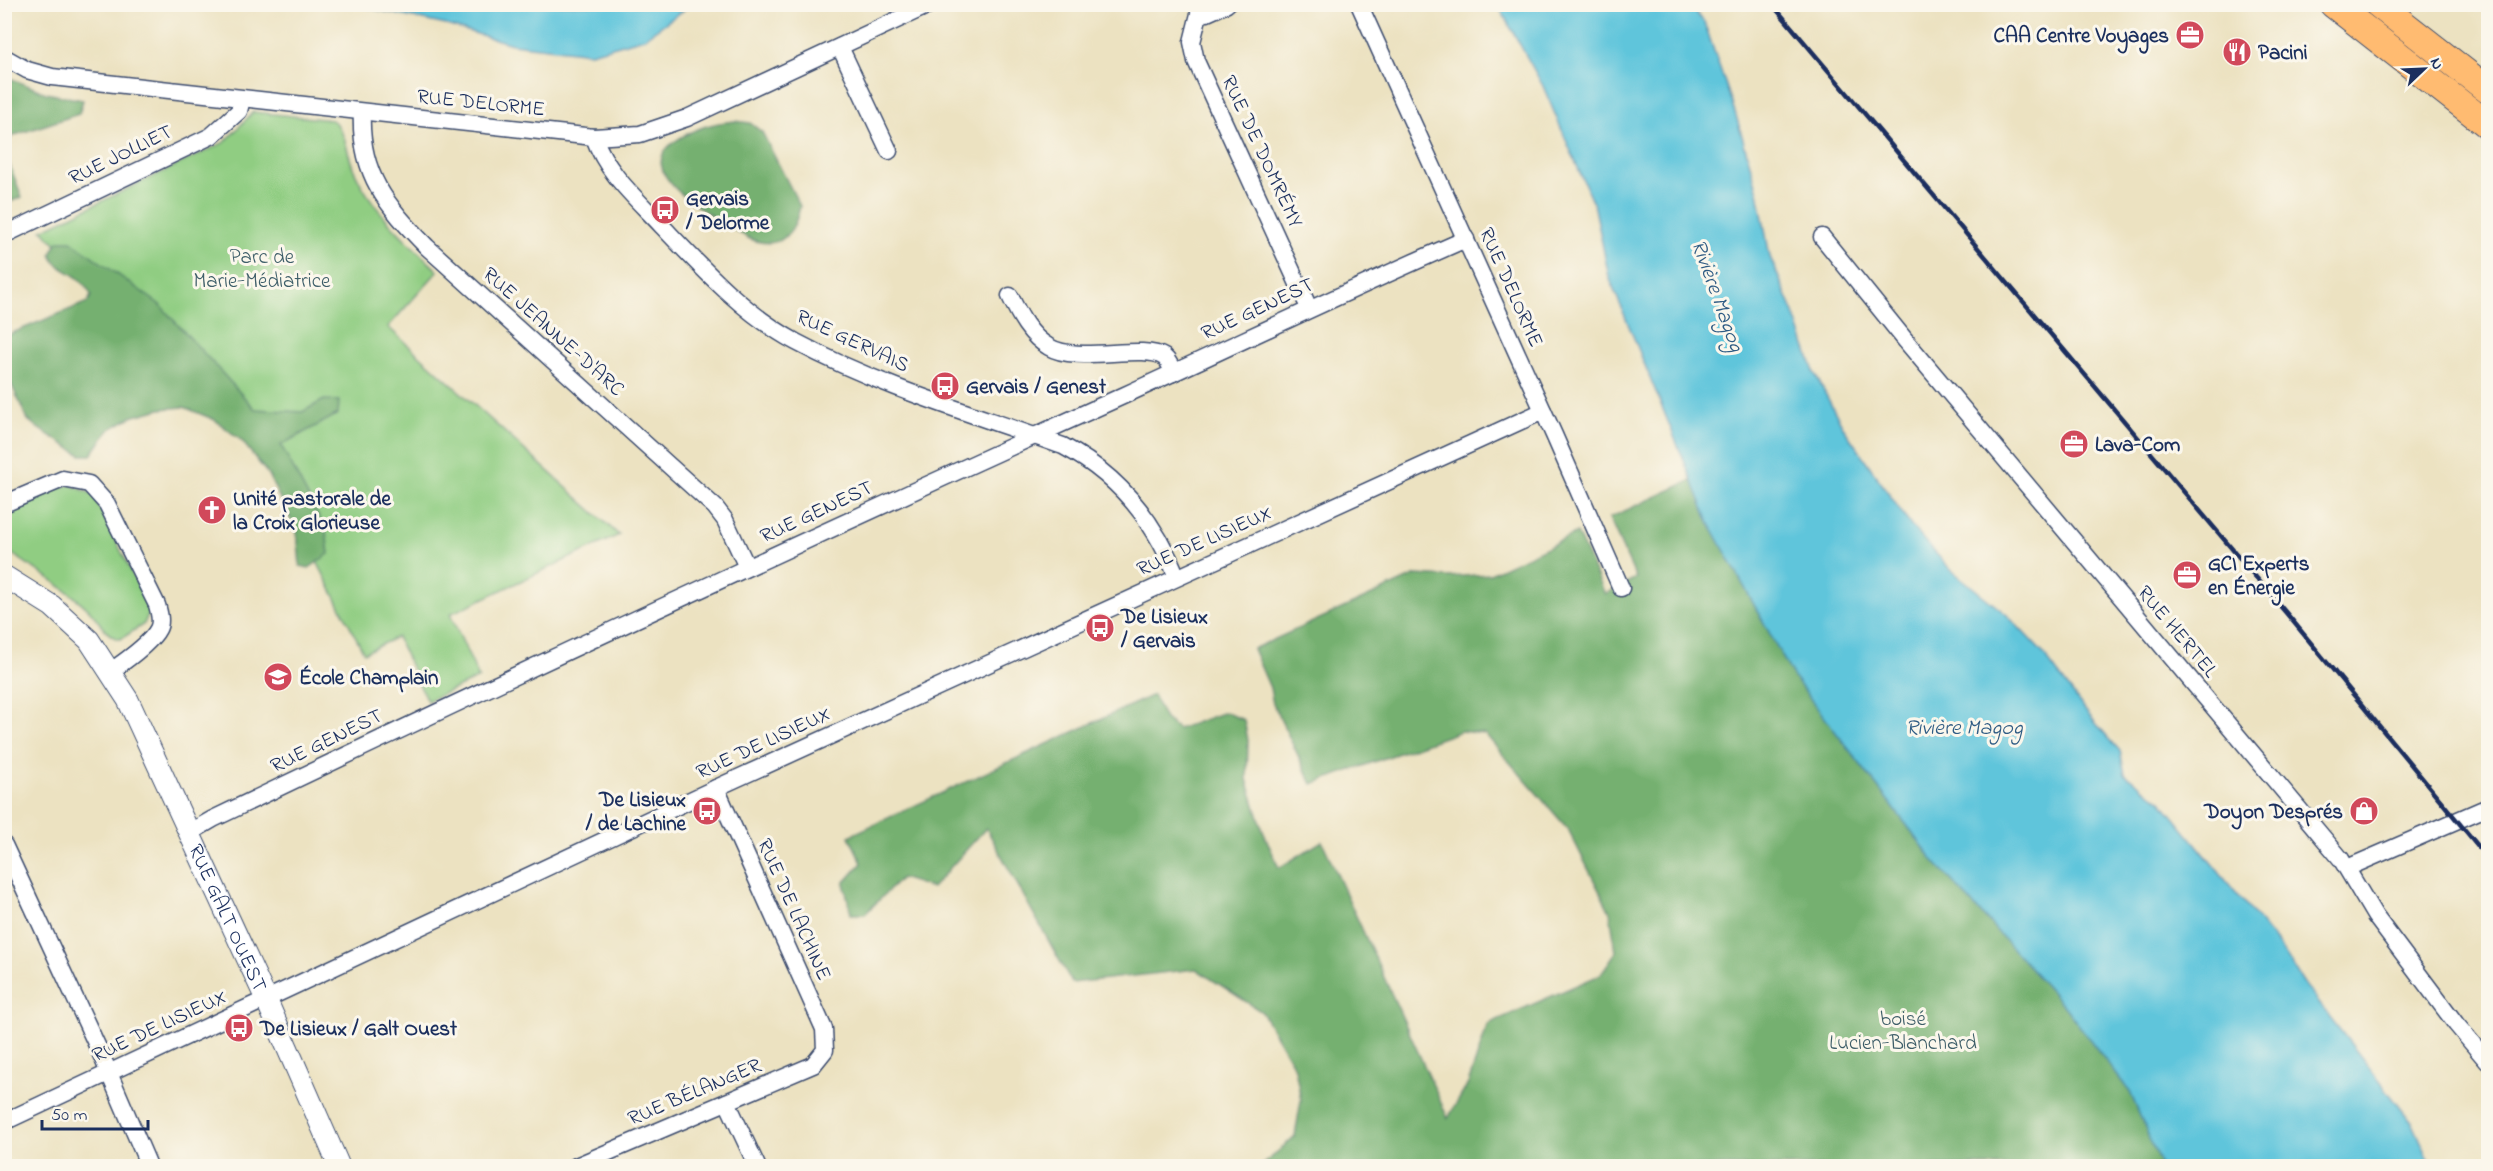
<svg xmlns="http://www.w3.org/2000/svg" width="2493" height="1171" font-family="'Indie Flower',sans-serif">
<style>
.green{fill:#90cd82;stroke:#567e70;stroke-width:1.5}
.forest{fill:#74b070;stroke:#487067;stroke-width:1.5}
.water{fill:#5ec5db;stroke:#3c7a9c;stroke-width:1.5}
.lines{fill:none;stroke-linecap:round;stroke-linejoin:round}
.minor-casing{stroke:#3a4a6d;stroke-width:19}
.tertiary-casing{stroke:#3a4a6d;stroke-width:23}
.primary-casing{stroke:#3a4a6d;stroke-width:29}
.minor{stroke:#fff;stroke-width:16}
.tertiary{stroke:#fff;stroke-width:21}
.primary{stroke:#ffbb71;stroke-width:27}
.rail{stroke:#1b2f5e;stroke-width:4.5}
.labels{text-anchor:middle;stroke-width:6;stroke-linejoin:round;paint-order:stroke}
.poi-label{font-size:21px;font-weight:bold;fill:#1b2f5e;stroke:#fbf7ec;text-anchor:start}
.street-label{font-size:21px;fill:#1b2f5e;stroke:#fbf7ec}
.park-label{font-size:21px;fill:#3e5e69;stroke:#fbf7ec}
.water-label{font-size:22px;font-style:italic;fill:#2f5c84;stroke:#fbf7ec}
</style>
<rect width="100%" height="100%" fill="#fbf7ec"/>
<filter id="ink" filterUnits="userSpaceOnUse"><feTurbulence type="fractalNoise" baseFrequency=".0167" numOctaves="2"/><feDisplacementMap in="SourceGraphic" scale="12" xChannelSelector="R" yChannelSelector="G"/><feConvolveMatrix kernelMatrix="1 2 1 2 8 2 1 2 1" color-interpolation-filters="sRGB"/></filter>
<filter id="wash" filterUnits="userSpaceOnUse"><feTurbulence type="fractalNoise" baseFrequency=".008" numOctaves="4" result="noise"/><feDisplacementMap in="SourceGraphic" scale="24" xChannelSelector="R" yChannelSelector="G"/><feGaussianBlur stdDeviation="1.35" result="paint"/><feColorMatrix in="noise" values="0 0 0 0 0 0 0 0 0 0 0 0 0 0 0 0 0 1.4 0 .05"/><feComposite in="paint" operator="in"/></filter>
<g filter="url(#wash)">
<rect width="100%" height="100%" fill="#ece2c1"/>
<g class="green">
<path d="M253,112L332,120C346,130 347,154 354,170C372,211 406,240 438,271L388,327L619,535L450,614L479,678L427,701L397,637L364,653L256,443L42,230L225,142Z"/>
<path d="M71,485L93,494L150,610L144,624L121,639C107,639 98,618 88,609C63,585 32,568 5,549V512L55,488Z"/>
</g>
<g class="forest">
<path d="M12,79L46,93L83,100L79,114L12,136L5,146V86Z"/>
<path d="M735,121L750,123L762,132L800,206C794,237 778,251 748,238C723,222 627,175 674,142C694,128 712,123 735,121Z"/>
<path d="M5,153L22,197L5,204H4Z"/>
<path d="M58,241H71L159,304L255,409L302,412L324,400L339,401L338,414L281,445L326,531L329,554L309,568L300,566L297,532L267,473L242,441L215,420L184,407L160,409L131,417L109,430L91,455H81L39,429L28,420L5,371V336L88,302L91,295C89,291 86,286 83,283C73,271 57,271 51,254Z"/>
<path d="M1692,480L1709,522L1793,676L1935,862L2065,1007L2130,1092L2161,1166H1262L1295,1136L1301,1100L1295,1068L1262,1012L1196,969L1072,983L986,828L932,888L901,878L865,914H851L844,883L862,863L849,836L1153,695L1165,719L1178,729L1225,712L1244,720L1248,740L1247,779L1263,831L1279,868L1322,841L1448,1118L1468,1084L1488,1024L1600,975L1616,952L1610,912L1568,829L1485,734L1461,731L1312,784L1273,704L1270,688L1253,649L1416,575L1449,577L1490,574L1577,533L1605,594L1636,578L1609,518Z"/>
</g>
<g class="water">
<path d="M354,5H691L644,38L591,53L512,44L446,25Z"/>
<path d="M1498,5H1689L1704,22L1735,112L1758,192L1770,257L1794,313L1814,372L1844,429L1911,526L1950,569L2007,615L2042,652L2088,714L2120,751L2125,774L2161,801L2281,948L2305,985L2413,1124L2432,1166H2161L2130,1092L2065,1007L1935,862L1793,676L1709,522L1609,277L1595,208L1543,86Z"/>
</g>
</g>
<g filter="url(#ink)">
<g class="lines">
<g class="minor-casing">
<g id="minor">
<path d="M1195,4L1200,10L1207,13L1227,4"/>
<path d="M1359,4L1554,435L1621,588"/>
<path d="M1200,10L1192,42L1196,61L1309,308"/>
<path d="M840,47L889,151"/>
<path d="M4,57L27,70L52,77L594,137L640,134L687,118L931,4"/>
<path d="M362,112C359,174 387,206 427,247L715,507L725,520L747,567"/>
<path d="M594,137C607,174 636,198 662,226C703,269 744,314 796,342C880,387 974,414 1063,446C1118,475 1154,519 1177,577"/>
<path d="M4,235L211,136L239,111L242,99"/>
<path d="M1822,237L1906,341L2341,859L2375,916L2456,1024L2488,1062"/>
<path d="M1010,296C1019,315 1030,336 1049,347C1077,364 1143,343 1164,357C1169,361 1171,367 1173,373"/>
<path d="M4,504L63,479L89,484L107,504L157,605C159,612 162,622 158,629C151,643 124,662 111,671"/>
<path d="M189,833L213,819C515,674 820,533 1125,395C1239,343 1351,289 1466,239"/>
<path d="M4,845L100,1052L149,1166"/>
<path d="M2347,868L2488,807"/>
<path d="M727,1102L757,1166"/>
<path d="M4,1122L716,788L1543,411"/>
<path d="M576,1166L813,1065L825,1050L824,1029L716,788"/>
</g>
</g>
<g class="tertiary-casing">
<g id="tertiary">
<path id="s1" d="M4,576L52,606L89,640L128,700L266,999L339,1166"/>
</g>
</g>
<g class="primary-casing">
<g id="primary">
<path d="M2333,4L2488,125"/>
<path d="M2378,4L2488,90"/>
</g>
</g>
<use href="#minor" class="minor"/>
<use href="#tertiary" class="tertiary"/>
<use href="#primary" class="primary"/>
<path class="rail" d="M1772,4L2287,614L2488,858"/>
</g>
</g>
<defs>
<g id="office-disc" transform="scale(1.5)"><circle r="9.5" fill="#d1495b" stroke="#fbf7ec"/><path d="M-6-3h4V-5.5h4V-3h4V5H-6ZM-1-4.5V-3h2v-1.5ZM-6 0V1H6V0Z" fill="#fff"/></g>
<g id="restaurant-disc" transform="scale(1.5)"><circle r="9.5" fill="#d1495b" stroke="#fbf7ec"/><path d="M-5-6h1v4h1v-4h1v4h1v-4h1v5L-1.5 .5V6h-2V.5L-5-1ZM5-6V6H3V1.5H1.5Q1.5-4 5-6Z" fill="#fff"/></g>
<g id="bus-disc" transform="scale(1.5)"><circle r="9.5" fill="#d1495b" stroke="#fbf7ec"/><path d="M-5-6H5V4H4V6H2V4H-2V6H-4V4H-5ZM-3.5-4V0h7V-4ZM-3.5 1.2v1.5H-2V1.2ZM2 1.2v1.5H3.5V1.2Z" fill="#fff"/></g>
<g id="church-disc" transform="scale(1.5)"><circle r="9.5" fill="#d1495b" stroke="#fbf7ec"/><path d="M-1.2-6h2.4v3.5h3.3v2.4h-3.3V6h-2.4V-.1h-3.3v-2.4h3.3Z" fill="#fff"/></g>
<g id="school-disc" transform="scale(1.5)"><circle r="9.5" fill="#d1495b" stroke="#fbf7ec"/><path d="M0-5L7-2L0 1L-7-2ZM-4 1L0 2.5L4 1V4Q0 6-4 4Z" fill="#fff"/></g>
<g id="shop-disc" transform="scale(1.5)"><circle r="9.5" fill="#d1495b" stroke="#fbf7ec"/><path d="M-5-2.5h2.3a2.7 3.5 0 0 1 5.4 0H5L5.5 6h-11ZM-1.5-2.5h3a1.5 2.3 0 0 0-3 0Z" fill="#fff"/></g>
</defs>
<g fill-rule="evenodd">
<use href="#office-disc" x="2190" y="35"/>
<use href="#restaurant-disc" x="2237" y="52"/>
<use href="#bus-disc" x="665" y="210"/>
<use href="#bus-disc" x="945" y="386"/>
<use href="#office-disc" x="2074" y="444"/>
<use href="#church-disc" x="212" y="510"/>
<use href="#office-disc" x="2187" y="575"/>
<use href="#bus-disc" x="1100" y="628"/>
<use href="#school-disc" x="278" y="677"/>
<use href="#bus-disc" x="707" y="811"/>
<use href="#shop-disc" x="2364" y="811"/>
<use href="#bus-disc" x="239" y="1028"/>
</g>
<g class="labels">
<g class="poi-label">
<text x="2169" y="42" text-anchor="end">CAA Centre Voyages</text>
<text x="2258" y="59">Pacini</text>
<text x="686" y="205">Gervais<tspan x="686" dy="24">/ Delorme</tspan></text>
<text x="966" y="393">Gervais / Genest</text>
<text x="2095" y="451">Lava-Com</text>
<text x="233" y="505">Unité pastorale de<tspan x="233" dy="24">la Croix Glorieuse</tspan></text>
<text x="2208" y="570">GCI Experts<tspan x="2208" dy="24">en Énergie</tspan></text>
<text x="1121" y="623">De Lisieux<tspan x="1121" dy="24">/ Gervais</tspan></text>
<text x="299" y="684">École Champlain</text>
<text x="686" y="806" text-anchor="end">De Lisieux<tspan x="686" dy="24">/ de Lachine</tspan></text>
<text x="2343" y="818" text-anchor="end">Doyon Després</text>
<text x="260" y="1035">De Lisieux / Galt Ouest</text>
</g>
<g class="street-label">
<text transform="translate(481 102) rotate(6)" y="7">RUE DELORME</text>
<text transform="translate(1263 151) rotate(65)" y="7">RUE DE DOMRÉMY</text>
<text transform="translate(120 154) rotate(-26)" y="7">RUE JOLLIET</text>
<text transform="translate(1512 287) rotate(66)" y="7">RUE DELORME</text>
<text transform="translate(1257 308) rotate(-25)" y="7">RUE GENEST</text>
<text transform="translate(554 331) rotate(42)" y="7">RUE JEANNE-D'ARC</text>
<text transform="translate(853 340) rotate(25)" y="7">RUE GERVAIS</text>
<text transform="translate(816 511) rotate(-25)" y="7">RUE GENEST</text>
<text transform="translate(1204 540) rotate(-24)" y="7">RUE DE LISIEUX</text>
<text transform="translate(2178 631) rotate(50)" y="7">RUE HERTEL</text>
<text transform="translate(326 740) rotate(-26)" y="7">RUE GENEST</text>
<text transform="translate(763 742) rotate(-25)" y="7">RUE DE LISIEUX</text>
<text transform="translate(795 909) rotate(66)" y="7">RUE DE LACHINE</text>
<text dy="7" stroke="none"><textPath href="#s1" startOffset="418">RUE GALT OUEST</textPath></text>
<text transform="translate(159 1025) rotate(-25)" y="7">RUE DE LISIEUX</text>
<text transform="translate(694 1091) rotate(-23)" y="7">RUE BÉLANGER</text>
</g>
<g class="park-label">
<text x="262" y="263">Parc de<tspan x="262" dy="24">Marie-Médiatrice</tspan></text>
<text x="1903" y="1025">boisé<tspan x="1903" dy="24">Lucien-Blanchard</tspan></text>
</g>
<g class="water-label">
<text transform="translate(1719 295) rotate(70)" y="8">Rivière Magog</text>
<text x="1964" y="734">Rivière Magog</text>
</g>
</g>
<rect width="2493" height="1171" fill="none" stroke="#fbf7ec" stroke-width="24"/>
<g transform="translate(2424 69) rotate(67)" stroke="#fbf7ec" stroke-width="4.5" paint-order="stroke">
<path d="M0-4.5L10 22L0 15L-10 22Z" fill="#1b2f5e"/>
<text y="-9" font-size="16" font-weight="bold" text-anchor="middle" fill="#1b2f5e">N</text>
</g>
<path d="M42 1120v9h106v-9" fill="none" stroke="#1b2f5e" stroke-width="3"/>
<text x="51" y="1120" font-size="18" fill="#1b2f5e" stroke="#fbf7ec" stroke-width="4.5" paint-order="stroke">50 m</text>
</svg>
